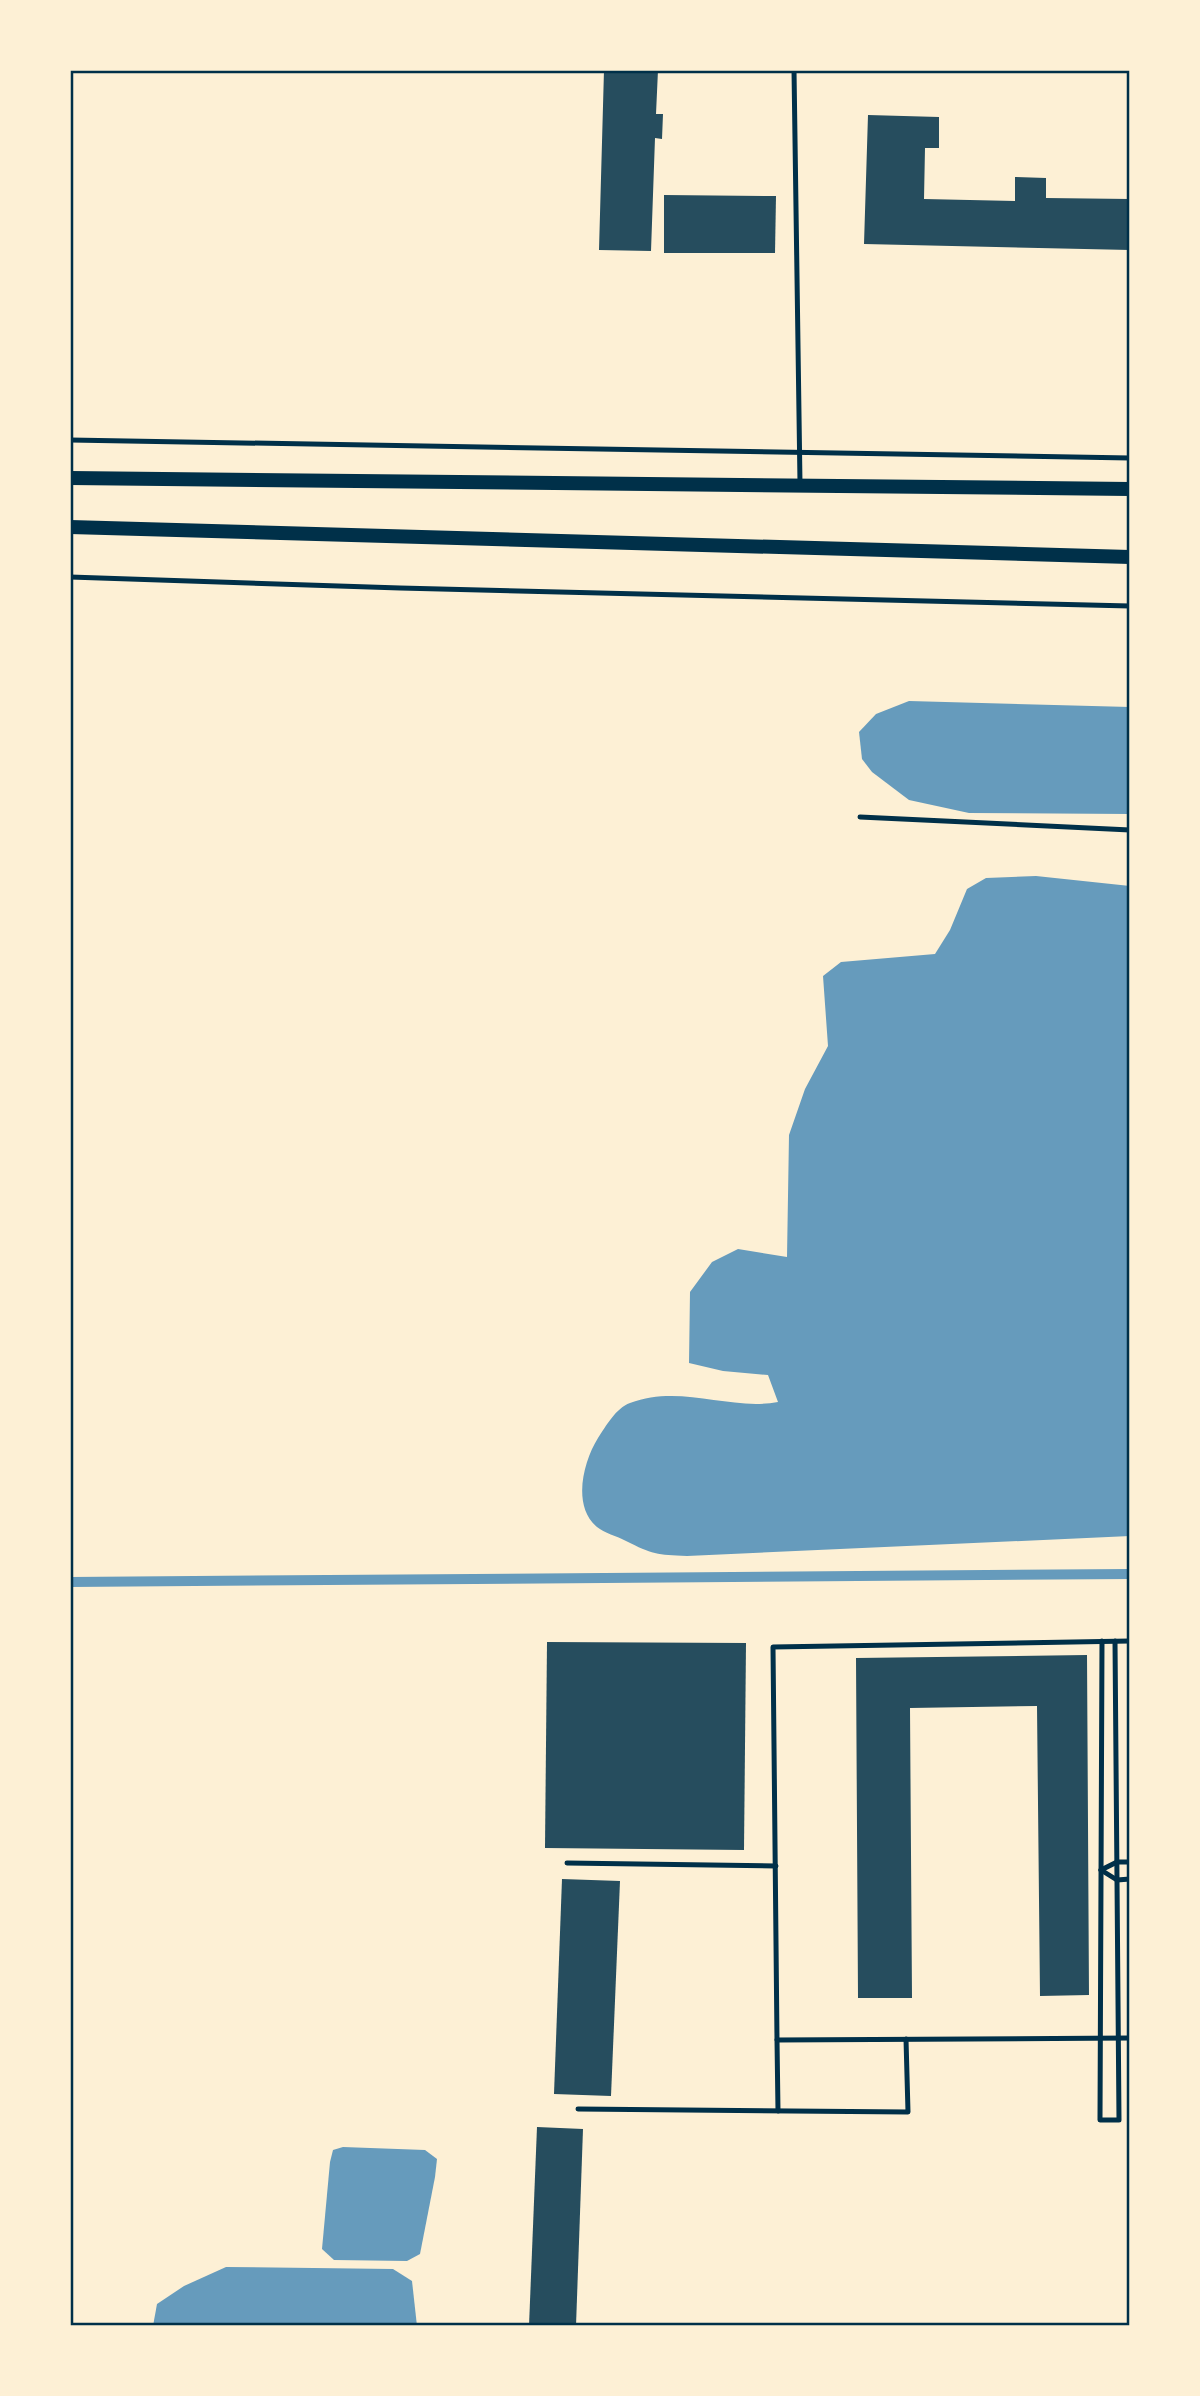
<svg xmlns="http://www.w3.org/2000/svg" width="1200" height="2396" font-family="'DM Sans',sans-serif">
<style>
.water{fill:#669bbc}
.lines{fill:none;stroke-linecap:round;stroke-linejoin:round}
.stream{stroke:#669bbc;stroke-width:10}
.building{fill:#264d5e}
.service{stroke:#003049;stroke-width:5}
.secondary{stroke:#003049;stroke-width:14}
.neatline{fill:none;stroke:#003049;stroke-width:2.5}
</style>
<rect width="100%" height="100%" fill="#fdf0d5"/>
<g class="water">
<path d="M909,701L1130,707V814L969,813L909,800L872,772L862,759L859,732L876,714Z"/>
<path d="M1036,876L1130,886V1536L687,1556C657,1555 652,1554 626,1541C617,1536 604,1533 597,1527C572,1506 583,1462 598,1438C606,1426 616,1408 630,1403C681,1384 729,1411 778,1402L768,1375L723,1371L689,1363L690,1292L712,1262L738,1249L787,1257L789,1135L805,1089L828,1046L823,976L841,962L935,954L950,930L967,889L986,878Z"/>
<path d="M343,2147L425,2150L437,2159L435,2177L420,2254L407,2261L334,2260L322,2249L330,2162L333,2150Z"/>
<path d="M226,2267L393,2269L412,2281L417,2326H153L157,2304L184,2286Z"/>
</g>
<g class="lines">
<path class="stream" d="M70,1582L1130,1574"/>
</g>
<g class="building">
<path d="M604,70H658L656,114H663L662,139L655,138L651,251L599,250Z"/>
<path d="M868,115L939,117V148H925L924,199L1015,201V177L1046,178V198L1130,199V250L864,244Z"/>
<path d="M664,195L776,196L775,253H664Z"/>
<path d="M547,1642L746,1643L744,1850L545,1848Z"/>
<path d="M1087,1655L1089,1995L1040,1996L1037,1706L910,1708L912,1998H858L856,1658Z"/>
<path d="M562,1879L620,1881L611,2096L554,2094Z"/>
<path d="M537,2127L583,2129L576,2326H529Z"/>
</g>
<g class="lines">
<g class="service">
<path d="M794,70L800,483"/>
<path d="M70,440L1130,458"/>
<path d="M70,577L400,588L1130,606"/>
<path d="M860,817L1130,830"/>
<path d="M1102,1641L1100,2120H1119L1115,1641"/>
<path d="M1130,1641L773,1647L777,2040L1130,2038"/>
<path d="M567,1863L776,1866"/>
<path d="M1101,1870L1117,1880L1130,1879"/>
<path d="M1101,1870L1117,1862H1130"/>
<path d="M777,2040L778,2111"/>
<path d="M578,2109L908,2112L906,2039"/>
</g>
<g class="secondary">
<path d="M70,478L1130,489"/>
<path d="M70,527L1130,557"/>
</g>
</g>
<rect width="1200" height="2396" fill="none" stroke="#fdf0d5" stroke-width="144"/>
<rect x="72" y="72" width="1056" height="2252" class="neatline"/>
</svg>
